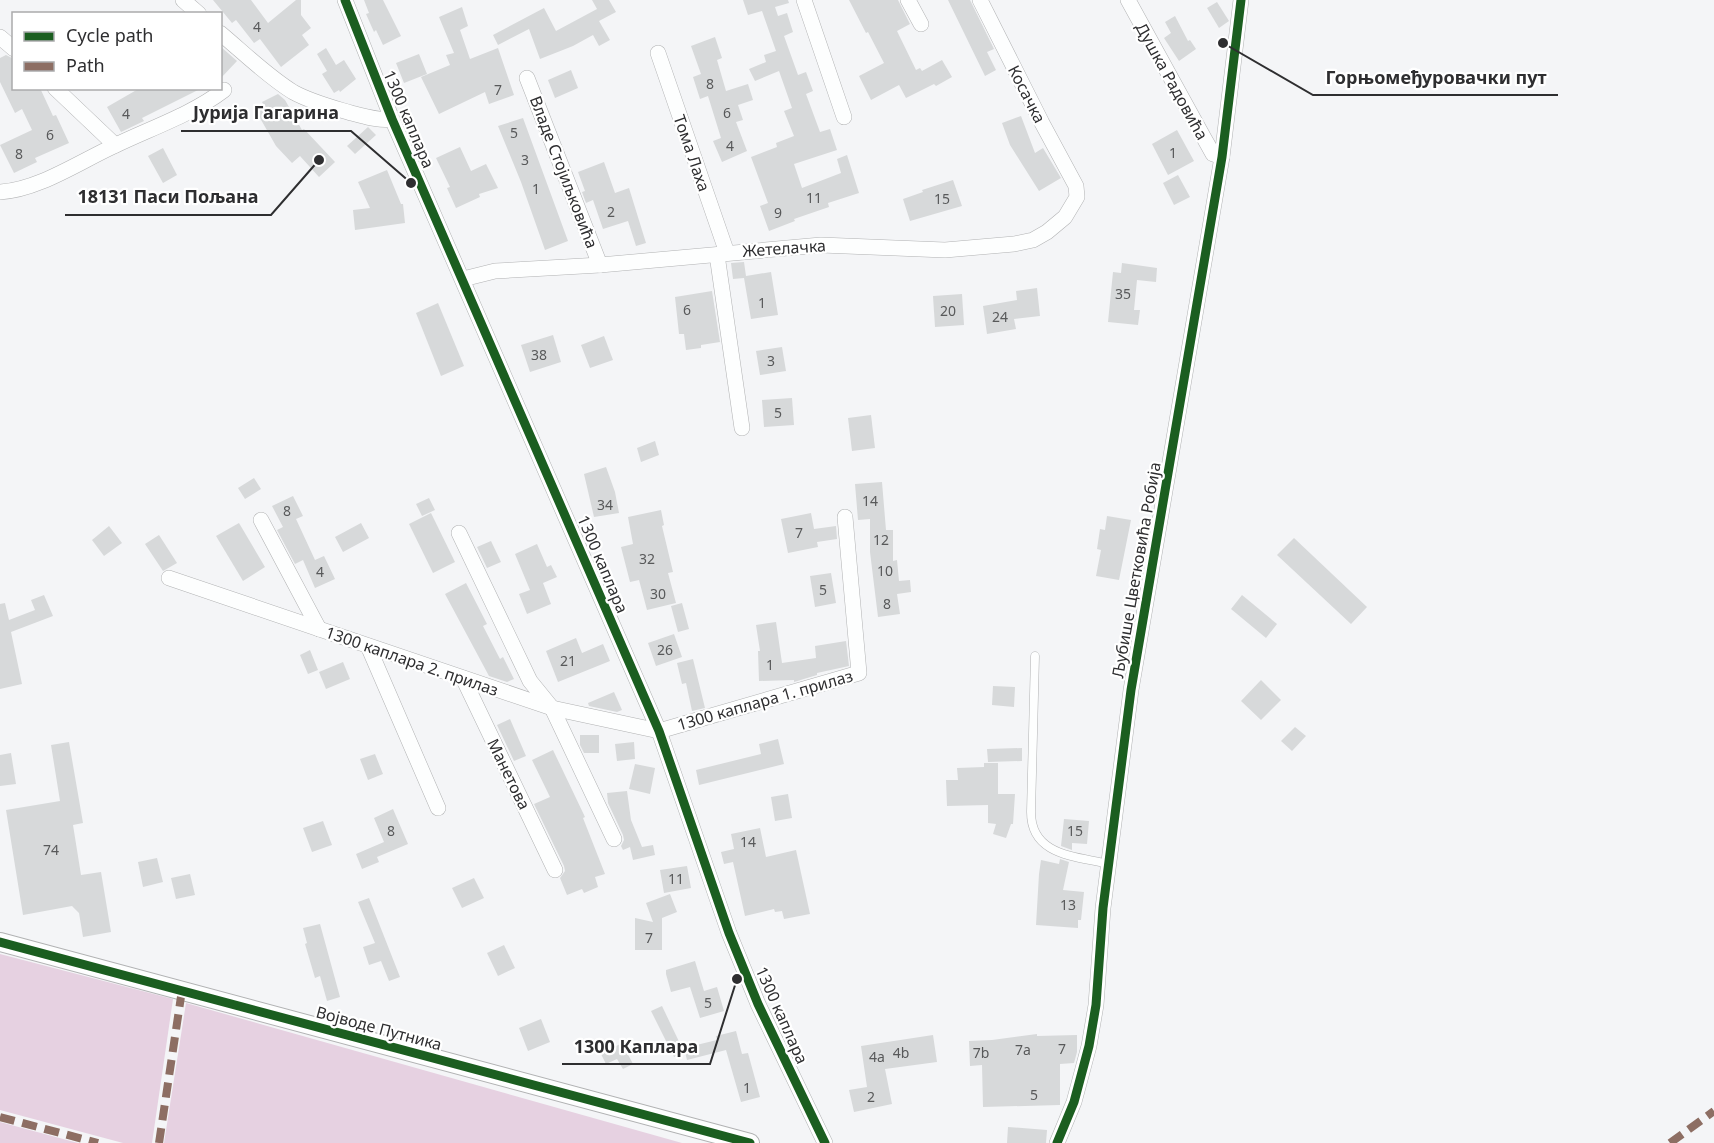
<svg xmlns="http://www.w3.org/2000/svg" width="1714" height="1143" font-family="'Noto Sans',sans-serif">
<style>
.green{fill:#e6d1e1}
.building{fill:#d7d9da}
.lines{fill:none;stroke-linecap:round;stroke-linejoin:round}
.service-casing{stroke:#b1b2b3;stroke-width:9}
.minor-casing{stroke:#b1b2b3;stroke-width:16}
.tertiary-casing{stroke:#b1b2b3;stroke-width:20}
.service{stroke:#fdfefe;stroke-width:8}
.minor{stroke:#fdfefe;stroke-width:15}
.tertiary{stroke:#fdfefe;stroke-width:18}
.quiet{stroke:#8d6e63;stroke-width:8;stroke-dasharray:15 8;stroke-linecap:butt}
.cycleway-casing{stroke:#fff;stroke-width:13}
.cycleway{stroke:#1b5e20;stroke-width:9}
.labels{text-anchor:middle;stroke-width:4.5;stroke-linejoin:round;paint-order:stroke}
.number-label{font-size:14px;fill:#58595a}
.street-label{font-size:16px;fill:#2e2e30;stroke:#fff}
.leader{fill:none;stroke:#2e2e30;stroke-width:2}
.callout-dot{fill:#2e2e30;stroke:#fff;stroke-width:2}
.callout-label{font-size:18px;text-anchor:middle;font-weight:bold;fill:#2e2e30;stroke:#fff;stroke-width:4.5;stroke-linejoin:round;paint-order:stroke}
</style>
<rect width="100%" height="100%" fill="#f4f5f7"/>
<g class="green">
<path d="M0,954L173,999L152,1143H123L0,1110Z"/>
<path d="M186,1003L682,1143H164Z"/>
<path d="M0,1122L78,1143H0Z"/>
</g>
<g class="building">
<path d="M213,0H251L268,23L296,0H301V15L311,28L302,35L309,45L281,67L260,39L254,43L236,20L232,23Z"/>
<path d="M364,0H383L401,36L383,45L376,30L374,32L366,14L369,13Z"/>
<path d="M592,0H609L616,12L599,21L610,40L599,46L593,35L573,46L540,59L529,29L498,45L493,35L544,8L556,31L597,9Z"/>
<path d="M743,0H788L789,3L775,7L778,16L787,13L793,32L784,36L798,75L806,72L813,91L806,94L820,132L830,129L837,150L794,164L802,188L841,173L837,159L847,155L859,193L828,203L829,207L794,219L795,221L769,231L760,206L768,203L751,157L777,147L776,143L794,136L784,111L792,108L779,71L755,81L749,69L766,62L764,55L776,51L762,11L748,15Z"/>
<path d="M849,0H898L910,24L897,31L916,70L920,68L922,71L942,60L952,77L936,86L934,84L906,98L899,85L871,100L859,76L884,63L868,32L866,33Z"/>
<path d="M948,0H970L994,49L987,52L996,70L985,76Z"/>
<path d="M1217,2L1229,21L1219,28L1207,8Z"/>
<path d="M462,7L468,26L460,30L470,59L498,48L514,95L489,104L485,92L439,114L421,77L450,65L446,55L454,53L439,17Z"/>
<path d="M1175,16L1188,41L1190,40L1196,49L1179,61L1164,38L1171,33L1165,22Z"/>
<path d="M715,37L722,58L717,60L726,91L748,84L753,100L738,105L743,120L736,122L747,151L722,162L713,141L721,138L708,96L700,99L693,77L701,74L691,46Z"/>
<path d="M220,46L237,61L220,79Z"/>
<path d="M326,48L336,65L344,60L356,79L340,92L339,90L334,93L322,74L327,71L317,54Z"/>
<path d="M419,54L427,74L404,83L396,63Z"/>
<path d="M6,55L14,59V88H40L53,116L56,115L69,143L35,158L37,162L14,173L0,145L32,130L22,109L15,113L0,82V58Z"/>
<path d="M571,70L578,88L555,98L548,80Z"/>
<path d="M140,88H202L142,118L144,121L121,132L107,107Z"/>
<path d="M278,94L285,100L302,130L304,129L335,162L319,177L300,156L292,163L276,146L256,111L264,106L262,102Z"/>
<path d="M1021,116L1035,153L1043,148L1061,178L1039,191L1010,145L1002,123Z"/>
<path d="M523,118L568,241L545,250L521,182L498,126Z"/>
<path d="M368,127L376,135L355,154L347,146Z"/>
<path d="M1177,130L1194,161L1168,175L1152,144Z"/>
<path d="M460,147L471,171L486,164L498,188L479,194L480,197L456,208L447,188L450,187L436,158Z"/>
<path d="M163,148L177,175L163,183L148,156Z"/>
<path d="M604,162L615,193L629,188L646,243L636,246L628,221L603,229L593,200L586,203L582,192L585,191L578,172Z"/>
<path d="M387,170L401,204H403L405,223L355,230L353,210L370,208L358,182Z"/>
<path d="M1178,175L1190,197L1174,205L1163,183Z"/>
<path d="M953,180L962,206L910,221L903,199L923,192L922,190Z"/>
<path d="M744,262L746,276L771,272L778,315L751,319L744,278L733,279L731,263Z"/>
<path d="M1122,263L1157,268L1156,282L1137,280L1134,310H1140L1138,325L1108,322L1113,272L1121,273Z"/>
<path d="M1037,288L1040,316L1014,319L1016,329L987,334L983,306L1017,300L1016,291Z"/>
<path d="M712,291L720,342L701,345V348L686,350L684,334H679L675,297Z"/>
<path d="M962,294L964,325L935,327L933,296Z"/>
<path d="M438,303L464,366L441,376L416,313Z"/>
<path d="M553,335L561,362L530,372L521,345Z"/>
<path d="M604,336L613,360L590,368L581,345Z"/>
<path d="M782,347L786,371L760,375L756,351Z"/>
<path d="M792,398L794,425L764,427L762,400Z"/>
<path d="M871,415L875,448L852,451L848,418Z"/>
<path d="M655,441L659,455L641,462L637,448Z"/>
<path d="M606,467L615,492L619,513L594,517L584,474Z"/>
<path d="M254,478L261,489L245,499L238,488Z"/>
<path d="M882,482L886,530H893V561L897,560L899,581L910,580L911,592L897,594L900,614L878,617L870,552V519L858,520L855,484Z"/>
<path d="M293,496L303,516L296,519L315,560L324,556L335,579L315,588L303,560L295,564L277,530L283,527L272,506Z"/>
<path d="M429,498L435,510L422,516L416,504Z"/>
<path d="M661,510L664,525L662,526L673,572L668,573L676,603L647,610L639,580L630,582L621,547L633,544L628,517Z"/>
<path d="M431,513L455,562L433,573L409,524Z"/>
<path d="M811,513L814,529L836,526L837,539L817,542L818,547L788,553L781,519Z"/>
<path d="M1107,516L1131,520L1119,580L1096,576L1101,550L1097,549L1100,529L1105,530Z"/>
<path d="M239,523L265,567L243,581L216,536Z"/>
<path d="M361,523L369,538L343,552L335,537Z"/>
<path d="M109,526L122,543L104,556L92,540Z"/>
<path d="M159,535L177,563L163,571L145,544Z"/>
<path d="M1294,538L1367,607L1351,624L1277,555Z"/>
<path d="M491,541L501,562L487,568L477,547Z"/>
<path d="M537,544L547,567L551,565L557,577L543,583L551,604L527,614L519,594L530,590L515,554Z"/>
<path d="M831,573L836,603L815,607L810,576Z"/>
<path d="M466,583L487,624L483,626L500,659L503,657L514,679L507,682L489,676L445,594Z"/>
<path d="M44,595L53,616L11,632L22,684L0,689V604L5,603L9,620L35,610L31,600Z"/>
<path d="M1242,595L1277,624L1266,638L1231,609Z"/>
<path d="M682,603L689,629L678,632L671,606Z"/>
<path d="M776,622L782,663L816,658L815,646L846,641L849,666L817,673V675L794,682V680L759,681L758,651H760L756,625Z"/>
<path d="M674,634L682,657L656,666L648,643Z"/>
<path d="M576,638L582,653L603,644L610,661L558,682L546,651Z"/>
<path d="M310,650L318,670L308,674L300,655Z"/>
<path d="M693,659L705,708L692,711L686,683L682,684L677,663Z"/>
<path d="M343,662L350,679L326,689L319,672Z"/>
<path d="M1261,680L1281,700L1261,720L1241,701Z"/>
<path d="M993,686L1015,687L1014,707L992,705Z"/>
<path d="M614,692L622,710L617,712L589,706L588,703Z"/>
<path d="M510,719L526,756L514,761L497,725Z"/>
<path d="M1295,727L1306,736L1292,751L1281,741Z"/>
<path d="M580,735H599V753H584L580,745Z"/>
<path d="M778,739L784,764L699,785L696,770L761,754L759,744Z"/>
<path d="M69,742L83,823L73,825L81,875L101,872L111,932L83,937L79,913L72,906L23,915L6,810L60,801L51,745Z"/>
<path d="M634,742L635,759L617,761L615,744Z"/>
<path d="M1022,748V761L988,762L987,749Z"/>
<path d="M553,750L585,817L583,818L605,874L595,877L598,887L584,893L582,889L567,895L560,878L565,871L564,866L534,804L550,797L532,760Z"/>
<path d="M11,753L16,784L0,786V755Z"/>
<path d="M375,754L383,774L368,780L360,759Z"/>
<path d="M984,763H998V794H1015L1013,824H1011L1006,838L993,834L996,824L988,823V805L947,806L946,780H958L957,768L984,767Z"/>
<path d="M635,764L655,768L650,794L629,789Z"/>
<path d="M627,791L631,820L642,847L653,845L655,855L633,860L630,847L623,850L621,846L624,840L623,835L608,803L607,793Z"/>
<path d="M788,794L792,818L775,821L771,797Z"/>
<path d="M393,809L408,844L377,857L379,862L362,869L356,854L384,842L374,818Z"/>
<path d="M1064,819L1089,821L1087,844L1072,843V850L1061,846Z"/>
<path d="M323,821L332,845L312,852L303,828Z"/>
<path d="M760,828L766,857L796,850L810,914L784,919L782,911L775,912L774,909L745,916L733,862L724,864L721,852L734,849L731,834Z"/>
<path d="M157,858L163,882L143,887L138,862Z"/>
<path d="M1060,859L1069,862L1063,890L1084,892L1081,920H1078V928L1036,925L1039,874L1041,860L1059,864Z"/>
<path d="M687,866L691,888L664,893L660,870Z"/>
<path d="M190,874L195,895L176,899L171,878Z"/>
<path d="M474,878L484,898L462,908L452,888Z"/>
<path d="M670,894L677,912L662,918V950H635V918L653,922L646,903Z"/>
<path d="M369,898L400,977L389,981L381,961L369,965L363,947L375,943L358,902Z"/>
<path d="M320,924L340,997L327,1001L320,976L315,978L305,944L307,943L303,928Z"/>
<path d="M504,945L515,968L498,976L487,953Z"/>
<path d="M695,961L704,991L717,987L724,1011L700,1018L690,987L671,992L666,974V970Z"/>
<path d="M662,1006L684,1052L674,1057L651,1011Z"/>
<path d="M541,1019L550,1042L528,1051L519,1028Z"/>
<path d="M736,1031L742,1054L748,1053L760,1097L741,1102L726,1050L687,1060L684,1048L717,1040L716,1036Z"/>
<path d="M1037,1034V1036L1077,1035V1052L1074,1063L1060,1064V1105L983,1107L982,1065L970,1066L969,1041L992,1040Z"/>
<path d="M933,1035L937,1062L885,1069L892,1104L854,1112L849,1090L867,1087L861,1046Z"/>
<path d="M622,1043L633,1064L623,1069L617,1059L606,1064L601,1054Z"/>
<path d="M1008,1127L1047,1130L1046,1143H1007Z"/>
</g>
<g class="lines">
<g class="service-casing">
<path id="service" d="M1035,656L1031,812C1031,856 1076,856 1108,864"/>
</g>
<g class="minor-casing">
<g id="minor">
<path d="M183,0L199,14"/>
<path d="M345,0L392,119L659,731L729,933L758,1004L825,1143"/>
<path d="M804,0L844,117"/>
<path d="M908,0L921,24"/>
<path d="M1128,0L1204,138L1213,154L1222,157"/>
<path d="M220,33C244,53 267,76 293,92C311,102 331,107 351,113C364,116 378,121 392,119"/>
<path d="M0,37L14,49"/>
<path d="M658,53L727,253"/>
<path d="M527,78L600,265"/>
<path d="M55,88L115,145"/>
<path d="M0,192C38,190 79,162 114,146C151,128 191,115 224,90"/>
<path d="M717,255L742,428"/>
<path d="M463,279L495,271L600,265L821,245L945,250L1014,244L1033,240L1047,232L1065,217L1077,197L1076,186L1042,123L980,0"/>
<path d="M261,520L319,629"/>
<path d="M459,533L530,681L552,708L614,839"/>
<path d="M169,578L552,708L659,731L859,673L845,517"/>
<path d="M368,646L438,808"/>
<path d="M463,678L555,870"/>
<path d="M1057,1143L1074,1102L1089,1046L1096,1005L1103,908L1131,690L1222,157L1241,0"/>
</g>
</g>
<g class="tertiary-casing">
<path id="tertiary" d="M0,942L750,1143"/>
</g>
<use href="#service" class="service"/>
<use href="#minor" class="minor"/>
<use href="#tertiary" class="tertiary"/>
<g class="quiet">
<path d="M0,1117L98,1143"/>
<path d="M159,1143L182,990"/>
<path d="M1670,1143L1714,1111"/>
</g>
<g class="cycleway-casing">
<g id="cycleway">
<path d="M345,0L392,119L659,731L729,933L758,1004L825,1143"/>
<path d="M0,942L750,1143"/>
<path d="M1057,1143L1074,1102L1089,1046L1096,1005L1103,908L1131,690L1222,157L1241,0"/>
</g>
</g>
<use href="#cycleway" class="cycleway"/>
</g>
<g class="labels">
<g class="number-label">
<text x="257" y="32">4</text>
<text x="710" y="89">8</text>
<text x="498" y="95">7</text>
<text x="727" y="118">6</text>
<text x="126" y="119">4</text>
<text x="514" y="138">5</text>
<text x="50" y="140">6</text>
<text x="730" y="151">4</text>
<text x="1173" y="158">1</text>
<text x="19" y="159">8</text>
<text x="525" y="165">3</text>
<text x="536" y="194">1</text>
<text x="814" y="203">11</text>
<text x="942" y="204">15</text>
<text x="611" y="217">2</text>
<text x="778" y="218">9</text>
<text x="1123" y="299">35</text>
<text x="762" y="308">1</text>
<text x="687" y="315">6</text>
<text x="948" y="316">20</text>
<text x="1000" y="322">24</text>
<text x="539" y="360">38</text>
<text x="771" y="366">3</text>
<text x="778" y="418">5</text>
<text x="870" y="506">14</text>
<text x="605" y="510">34</text>
<text x="287" y="516">8</text>
<text x="799" y="538">7</text>
<text x="881" y="545">12</text>
<text x="647" y="564">32</text>
<text x="885" y="576">10</text>
<text x="320" y="577">4</text>
<text x="823" y="595">5</text>
<text x="658" y="599">30</text>
<text x="887" y="609">8</text>
<text x="665" y="655">26</text>
<text x="568" y="666">21</text>
<text x="770" y="670">1</text>
<text x="391" y="836">8</text>
<text x="1075" y="836">15</text>
<text x="748" y="847">14</text>
<text x="51" y="855">74</text>
<text x="676" y="884">11</text>
<text x="1068" y="910">13</text>
<text x="649" y="943">7</text>
<text x="708" y="1008">5</text>
<text x="1062" y="1054">7</text>
<text x="1023" y="1055">7a</text>
<text x="901" y="1058">4b</text>
<text x="981" y="1058">7b</text>
<text x="877" y="1062">4a</text>
<text x="747" y="1093">1</text>
<text x="1034" y="1100">5</text>
<text x="871" y="1102">2</text>
</g>
<g class="street-label">
<text transform="translate(1172 81) rotate(61)" y="6">Душка Радовића</text>
<text transform="translate(1027 94) rotate(63)" y="6">Косачка</text>
<text transform="translate(409 119) rotate(67)" y="6">1300 каплара</text>
<text transform="translate(692 153) rotate(71)" y="6">Тома Лаха</text>
<text transform="translate(564 172) rotate(69)" y="6">Владе Стојиљковића</text>
<text transform="translate(784 248) rotate(-4)" y="6">Жетелачка</text>
<text transform="translate(603 564) rotate(67)" y="6">1300 каплара</text>
<text transform="translate(1136 570) rotate(-80)" y="6">Љубише Цветковића Робија</text>
<text transform="translate(412 661) rotate(19)" y="6">1300 каплара 2. прилаз</text>
<text transform="translate(765 700) rotate(-16)" y="6">1300 каплара 1. прилаз</text>
<text transform="translate(509 774) rotate(64)" y="6">Манетова</text>
<text transform="translate(782 1015) rotate(66)" y="6">1300 каплара</text>
<text transform="translate(379 1028) rotate(15)" y="6">Војводе Путника</text>
</g>
</g>
<path class="leader" d="M1223 43L1313 95H1558M411 183L351 131H181M319 160L271 215H65M737 979L710 1064H562"/>
<g class="callout-dot">
<circle cx="1223" cy="43" r="6"/>
<circle cx="411" cy="183" r="6"/>
<circle cx="319" cy="160" r="6"/>
<circle cx="737" cy="979" r="6"/>
</g>
<g class="callout-label">
<text x="1436" y="84">Горњомеђуровачки пут</text>
<text x="266" y="119">Јурија Гагарина</text>
<text x="168" y="203">18131 Паси Пољана</text>
<text x="636" y="1053">1300 Каплара</text>
</g>
<rect x="12" y="12" width="210" height="78" fill="#ffffff" stroke="#ababac" stroke-width="1.5"/>
<rect x="24" y="32" width="30" height="9" fill="#1b5e20" stroke="#ababac" stroke-width="1.5"/>
<text x="66" y="42" font-size="18" fill="#2e2e30">Cycle path</text>
<rect x="24" y="62" width="30" height="9" fill="#8d6e63" stroke="#ababac" stroke-width="1.5"/>
<text x="66" y="72" font-size="18" fill="#2e2e30">Path</text>
</svg>
